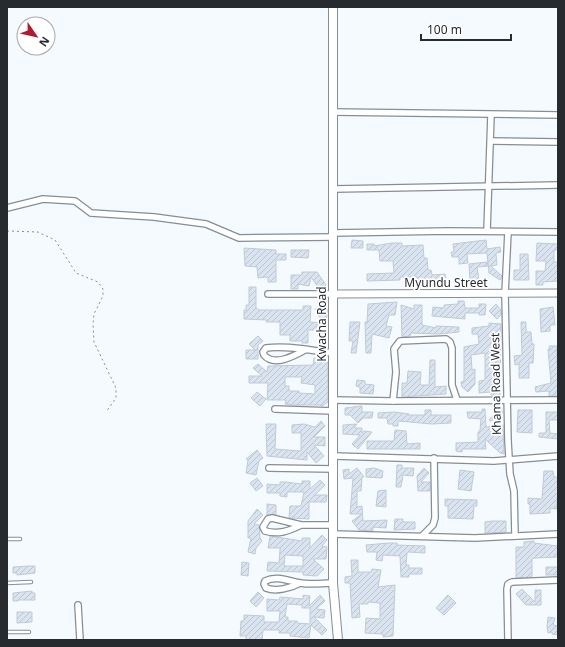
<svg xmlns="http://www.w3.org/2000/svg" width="565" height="647" font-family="'Noto Sans',sans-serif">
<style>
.building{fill:url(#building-hatch);stroke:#c0cad5;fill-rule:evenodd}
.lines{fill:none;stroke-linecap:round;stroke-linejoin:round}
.service-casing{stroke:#848e98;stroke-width:4.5}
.minor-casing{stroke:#848e98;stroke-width:8}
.tertiary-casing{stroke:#848e98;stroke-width:9}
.secondary-casing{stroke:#848e98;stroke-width:10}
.path{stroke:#8a8e93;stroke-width:1;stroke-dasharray:2 3;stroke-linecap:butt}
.service{stroke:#fff;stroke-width:2.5}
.minor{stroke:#fff;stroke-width:5.5}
.tertiary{stroke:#fff;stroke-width:7}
.secondary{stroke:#fff;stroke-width:8}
.labels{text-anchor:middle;stroke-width:3.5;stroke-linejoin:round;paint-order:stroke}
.street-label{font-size:12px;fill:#272b30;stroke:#fff}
</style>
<defs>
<pattern id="building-hatch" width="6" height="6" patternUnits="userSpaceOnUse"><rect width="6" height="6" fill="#dae4f0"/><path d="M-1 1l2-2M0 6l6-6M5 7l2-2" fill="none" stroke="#bbc4ce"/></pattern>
</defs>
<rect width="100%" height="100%" fill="#f5fafe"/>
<g class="building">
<path d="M352,240L363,241V248H351Z"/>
<path d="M486,240L487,249L500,247L501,252L496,253L497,265L491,266L502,276L500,280L489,273L487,253L467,254L468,263L459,264V257H452L451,252H454L453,244Z"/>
<path d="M392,243H402V246L423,245L424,258H427L428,270H431L432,275L445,274L446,279L429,282V279L417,280V277H400V280L367,281V274L394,273L393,261H380L379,250H367V244H374V246Z"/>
<path d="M537,243L558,244V250H554V262H558V281L543,282V285H536V271H545L546,261H536Z"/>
<path d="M244,248L276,250V254H286V260H276V282H268V277L258,278L257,267L245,266Z"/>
<path d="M291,250H309L308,258L291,257Z"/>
<path d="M520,254H528L529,280H514V270H520Z"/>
<path d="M487,262L488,266L477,267L479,280L470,281L469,264Z"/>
<path d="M302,272H317L326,285L320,290L311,277L309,286L298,284V289H291V275H302Z"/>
<path d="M249,287H256V308L259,310H303V306H311L310,322L323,323L315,309L321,306L322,308H328L325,330H308V343H302V341H290V335H280V322H266L267,320L244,319V310H246V305H249Z"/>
<path d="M458,301H464L465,308H479V304H486L485,315H479V313H465V319L432,316L433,307L444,308V305L458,304Z"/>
<path d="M397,302L395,315H389L386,326L392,327L389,338L372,334L371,353H366L365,322H367L368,304Z"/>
<path d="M496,304L501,310V315L497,319L489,311Z"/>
<path d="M401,305L414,309V305H422V325L436,328V326L459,327V332L439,334L411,333L410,336L402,337Z"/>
<path d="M553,307L555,325H550V331L541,332L540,309Z"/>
<path d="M350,322H360L356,353H351L353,341H349Z"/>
<path d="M521,322H526V332H531L532,344H534L533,363H529V378H519V364L515,365L514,356L522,355Z"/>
<path d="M489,323L501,324L500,396L491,395V392L479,393V381L485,380V353L471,355L472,370L475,369V384L468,392L462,387L461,382L464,381V347L479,344L478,334H472V328L489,326Z"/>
<path d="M258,336L263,341L258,345V359H246V350H255L249,344Z"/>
<path d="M549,346H557L558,390L556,391V396H549V391L536,392L535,387L551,383L548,349H550Z"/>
<path d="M314,358L319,359V361L328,362V402L322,406L320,405H293L285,404L286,400H267L268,383H249V376H262L253,368L258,364L267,372L268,366L313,365ZM285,377H302L301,383L315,385V394L299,393V391H289V386H285Z"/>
<path d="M430,360H435V387L446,386V394L402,397V383H407L408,371L421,372L420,385H429Z"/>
<path d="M357,380L365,381V384L374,385L373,394L360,393V387L356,386Z"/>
<path d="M257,392L266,399L260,406L251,398Z"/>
<path d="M362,406V412H373L372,418H363L358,423L350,415H345V408Z"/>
<path d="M500,408L503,412L499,415L501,416L497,421L494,419L491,421L489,420Z"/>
<path d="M482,409H485L486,427L503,425L504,454L500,453L485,439L486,449H462V452L456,451V443L478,442V432L480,430L481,419L468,418L467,412H482Z"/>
<path d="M425,410H431V415H451V423L432,424L398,421V426H393V424H388L387,418H378V413L395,412L409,414L408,415H425Z"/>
<path d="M518,410H532V433L517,432Z"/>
<path d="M546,412H558V420H549L550,433L558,434V439L539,437V433H546Z"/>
<path d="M321,421L325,426L314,437H325V446L314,445L324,456L316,463L307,452V460L267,456L266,424H276L275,449L301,451V433H292V425L304,424L315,427Z"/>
<path d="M357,424L354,428H362V433L364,431L372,432L358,449L352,444L360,435L343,434V425Z"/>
<path d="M395,430L406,431L407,444L420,443V449H367V441H394Z"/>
<path d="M257,450L263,458L259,461L256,475L246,473L248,460L246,459Z"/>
<path d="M397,465H402V468H414L413,476L403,475L401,487H396Z"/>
<path d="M357,468L364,477H362L361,491H357V507L362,506L363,521L387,520L386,528L373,527V531L359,530L352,521L362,514H350L353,478L344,479L343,470L349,469V474Z"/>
<path d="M374,468L383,471L382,478L366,477V469Z"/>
<path d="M424,468L429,473L421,482H430V491H418L417,476Z"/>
<path d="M460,470L474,472L471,491L458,489Z"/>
<path d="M544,471H553L554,477H558L557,509L550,508V513L530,514V504H528V498L542,499Z"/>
<path d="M257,478L263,486L256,491L250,483Z"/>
<path d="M320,480L325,485L315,495H327L326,502H309V519L289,518L290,506H301L304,492H287V497L280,496V493H267V484L280,485V482H286L302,484V481H310V489Z"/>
<path d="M386,490V507L376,506L378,491Z"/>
<path d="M445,499L477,500V506H474L473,519L448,518V506H445Z"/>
<path d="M267,504L276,505V515H267Z"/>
<path d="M257,509L263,515L254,524L259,525L260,538L262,541L256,548L255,554L248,552L251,538H248V521Z"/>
<path d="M395,519H403V522H415V529L394,530Z"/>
<path d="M492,521H506V532L485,533V522Z"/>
<path d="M322,535L327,540L322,546L327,547L326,559H313L324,569L317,576L303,575V572L267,571L268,562L279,563L280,550V548H268L270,536L302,541V538H310V548ZM285,555L303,556V566H284Z"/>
<path d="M534,541V543L558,546V557L535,558L532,559V577L516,578V547H524V542Z"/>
<path d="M389,543H397V545L425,546V553L408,552L407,553L406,565H409V568H422V574H409V577H401L400,556L383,555L382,561L376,560L377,552H367L366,545Z"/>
<path d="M351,560H358V572H371L372,569L381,570L378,587L395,585L393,636L383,637V634L365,633L366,618L380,619V603L368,602V604H359L360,617L352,618L350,583H345V577L352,576Z"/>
<path d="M242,562L249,563L248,576L241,575Z"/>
<path d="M30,566H35V573L17,575V573H13V567Z"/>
<rect x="546" y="567" width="12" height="8"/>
<path d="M522,589L535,602V590H541V605H526L516,594Z"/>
<path d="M32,591V593H35V600H18V601H13V593Z"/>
<path d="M258,592L264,598L256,607L250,601Z"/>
<path d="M303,595L310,596L309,606L320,595L325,601L316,609L325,610L324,618L314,617L327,630L322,635L311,625L309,638L290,636V633H279V630H263L262,640H246V636H240L241,621H244V615L264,616V622H279L280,611H267V599L279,600L280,597L303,599ZM287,604L302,605V608H310V624L297,623V621H288V617H285Z"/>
<path d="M448,595L456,603L444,615L436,608Z"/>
<path d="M17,612H32V622L17,623Z"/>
<path d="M548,617L555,618L553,625L558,626V635L552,634V632L548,633L547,626Z"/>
</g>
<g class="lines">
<g class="service-casing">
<g id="service">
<path d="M7,539H20"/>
<path d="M7,583L31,582"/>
<path d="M7,632H29"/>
</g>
</g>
<g class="minor-casing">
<g id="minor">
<path d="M333,112L558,115"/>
<path d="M491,141L558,142"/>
<path d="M334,189L558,185"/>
<path d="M7,208L43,199L75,201L91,213L154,217L206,224L239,238L334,237"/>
<path d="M487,231L491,115"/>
<path d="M508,232L505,294L508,441L510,474L514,491L515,536"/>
<path d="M333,233L448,231L558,232"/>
<path d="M268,294H335"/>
<path d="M305,350C294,356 274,367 264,355L263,352L266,348C288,345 312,351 334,353"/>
<path d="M333,400L393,401L558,400"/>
<path d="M393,401L396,372L394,349L400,341L446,339L450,342L452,348V385L457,400"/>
<path d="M275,409L333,411"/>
<path d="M334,456L494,461L558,456"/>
<path d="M269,468L334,469"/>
<path d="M301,525C289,531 278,535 265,531L263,527L268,519L272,518L301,525H334"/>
<path d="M334,534L475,538L558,534"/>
<path d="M422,536L433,525L435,518L434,458"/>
<path d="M300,583C291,588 276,592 266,588L264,584L265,581C277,575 288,581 300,583C311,585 323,583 333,583"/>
<path d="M78,605L80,640"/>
<path d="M508,640L507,589L508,584L512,582L558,580"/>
</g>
</g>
<g class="tertiary-casing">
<path id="tertiary" d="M335,294L558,293"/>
</g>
<g class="secondary-casing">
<path id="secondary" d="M333,7V583L338,640"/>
</g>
<path class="path" d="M7,231L38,232L55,240L76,273L98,282L103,289V296L94,314L93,324L94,342L116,388V398L106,412"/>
<use href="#service" class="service"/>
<use href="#minor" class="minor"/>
<use href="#tertiary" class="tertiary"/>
<use href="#secondary" class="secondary"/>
</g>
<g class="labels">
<g class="street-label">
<text x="446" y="287">Myundu Street</text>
<text transform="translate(322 324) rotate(-90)" y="4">Kwacha Road</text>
<text transform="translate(496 384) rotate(-91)" y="4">Khama Road West</text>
</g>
</g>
<rect width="565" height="647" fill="none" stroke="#272b30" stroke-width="16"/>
<g transform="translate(36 36) rotate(124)"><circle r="19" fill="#ffffff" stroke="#a9aaac"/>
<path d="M0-3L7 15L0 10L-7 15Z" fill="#af1b31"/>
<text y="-6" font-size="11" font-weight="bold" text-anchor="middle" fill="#272b30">N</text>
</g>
<path d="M421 34v6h90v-6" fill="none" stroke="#272b30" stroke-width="2"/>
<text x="427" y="34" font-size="12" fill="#272b30" stroke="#ffffff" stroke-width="3" paint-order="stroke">100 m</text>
</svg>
